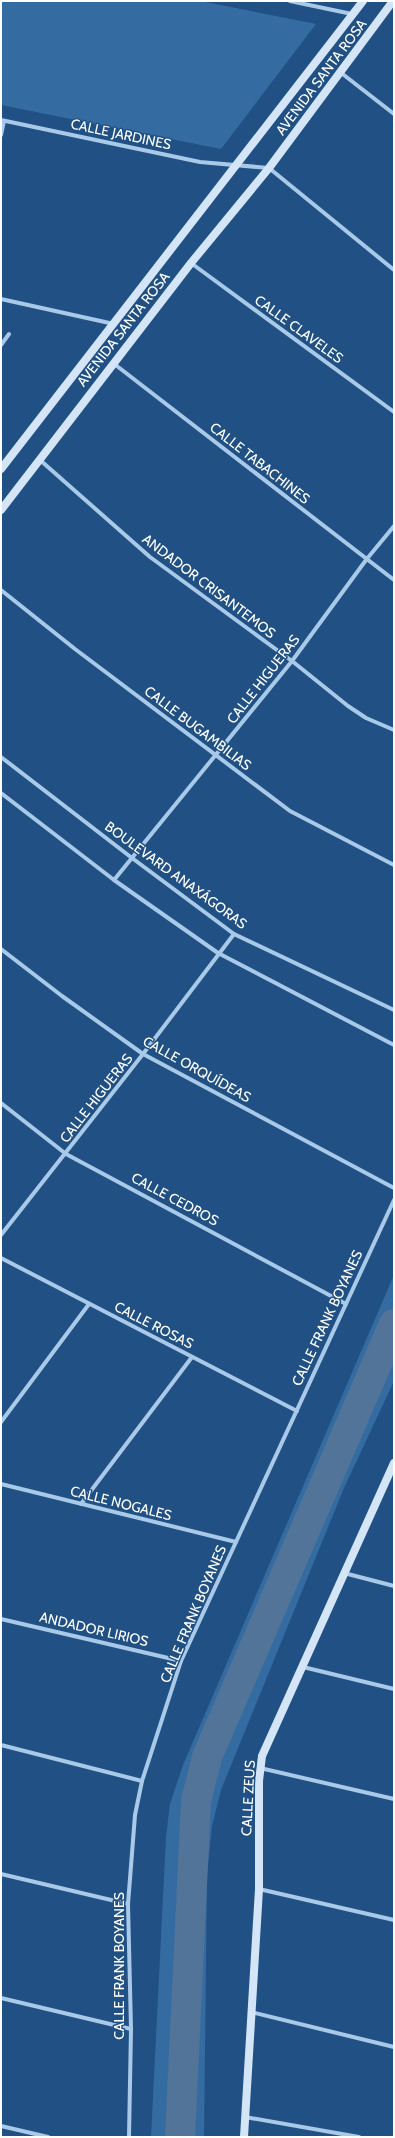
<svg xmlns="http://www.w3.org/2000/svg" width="395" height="2138" font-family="Cabin,sans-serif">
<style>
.green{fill:#346ca2}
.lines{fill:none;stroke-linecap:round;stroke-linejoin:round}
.river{stroke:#527499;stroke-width:30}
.street{stroke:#a9c9e9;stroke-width:4}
.secondary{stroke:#d4e5f7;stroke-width:8}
.labels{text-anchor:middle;stroke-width:3;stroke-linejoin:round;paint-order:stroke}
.street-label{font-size:14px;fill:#fff;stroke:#215184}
</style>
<rect width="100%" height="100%" fill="#215184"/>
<g class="green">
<path d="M1,1H200L316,24L221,149L1,105Z"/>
<path d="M394,1275V1381L344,1488L221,1790L212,1826L207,1875L204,2137H151L166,1837L170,1804L183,1765Z"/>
</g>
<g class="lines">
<path class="river" d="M180,2137L196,1801L207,1757L394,1324"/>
<g class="street">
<path d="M290,1L352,14"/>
<path d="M340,72L394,114"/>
<path d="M1,120L200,162L269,168L394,270"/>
<path d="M1,135L4,121"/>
<path d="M191,263L394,412"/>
<path d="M1,299L114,324"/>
<path d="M1,345L9,334"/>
<path d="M113,363L394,580"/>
<path d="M40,460L150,557L292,661L348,706L366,718L394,730"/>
<path d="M1,590L75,649L290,811L394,865"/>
<path d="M1,757L132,858L234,934L394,1010"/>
<path d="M1,793L114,880L218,953L394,1045"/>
<path d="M114,880L292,661L366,560L394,526"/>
<path d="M1,949L62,996L143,1054L394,1188"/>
<path d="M1,1103L66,1154L346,1304"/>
<path d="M1,1235L143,1054L234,934"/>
<path d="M1,1258L297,1411"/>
<path d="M1,1422L89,1304"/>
<path d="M1,1484L236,1542"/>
<path d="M81,1504L192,1357"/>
<path d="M344,1573L394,1586"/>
<path d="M1,1619L181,1661"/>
<path d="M303,1667L394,1689"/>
<path d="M1,1745L142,1781"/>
<path d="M260,1768L394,1799"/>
<path d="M1,1874L128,1904"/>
<path d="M259,1889L394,1920"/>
<path d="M1,1998L131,2029"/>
<path d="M251,2012L394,2047"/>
<path d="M245,2117L359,2137"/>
<path d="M1,2126L48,2137"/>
<path d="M129,2137L131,2029L128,1904L135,1815L142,1781L181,1661L394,1200"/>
</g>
<g class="secondary">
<path d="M1,469L363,1"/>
<path d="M1,510L191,263L269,168L393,1"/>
<path d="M244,2137L259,1889V1781L262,1756L394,1463"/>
</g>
</g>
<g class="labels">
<g class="street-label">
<text transform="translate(321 77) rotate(-53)" y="5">AVENIDA SANTA ROSA</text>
<text transform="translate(121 134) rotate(12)" y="5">CALLE JARDINES</text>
<text transform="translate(123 329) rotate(-52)" y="5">AVENIDA SANTA ROSA</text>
<text transform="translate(299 329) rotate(36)" y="5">CALLE CLAVELES</text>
<text transform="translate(260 463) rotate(38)" y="5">CALLE TABACHINES</text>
<text transform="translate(209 586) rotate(37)" y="5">ANDADOR CRISANTEMOS</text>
<text transform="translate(263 679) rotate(-52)" y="5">CALLE HIGUERAS</text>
<text transform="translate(198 728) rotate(37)" y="5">CALLE BUGAMBILIAS</text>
<text transform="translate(176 875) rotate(36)" y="5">BOULEVARD ANAXÁGORAS</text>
<text transform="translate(197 1069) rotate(29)" y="5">CALLE ORQUÍDEAS</text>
<text transform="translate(96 1098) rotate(-52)" y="5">CALLE HIGUERAS</text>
<text transform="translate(175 1199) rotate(28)" y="5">CALLE CEDROS</text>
<text transform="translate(327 1318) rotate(-65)" y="5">CALLE FRANK BOYANES</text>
<text transform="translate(154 1325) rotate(27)" y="5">CALLE ROSAS</text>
<text transform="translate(121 1503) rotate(14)" y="5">CALLE NOGALES</text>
<text transform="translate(193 1614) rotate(-67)" y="5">CALLE FRANK BOYANES</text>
<text transform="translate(94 1629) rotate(13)" y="5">ANDADOR LIRIOS</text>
<text transform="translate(248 1798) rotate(-87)" y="5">CALLE ZEUS</text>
<text transform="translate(119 1966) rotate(-90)" y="5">CALLE FRANK BOYANES</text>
</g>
</g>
<rect width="395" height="2138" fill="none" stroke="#ffffff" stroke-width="4"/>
</svg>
